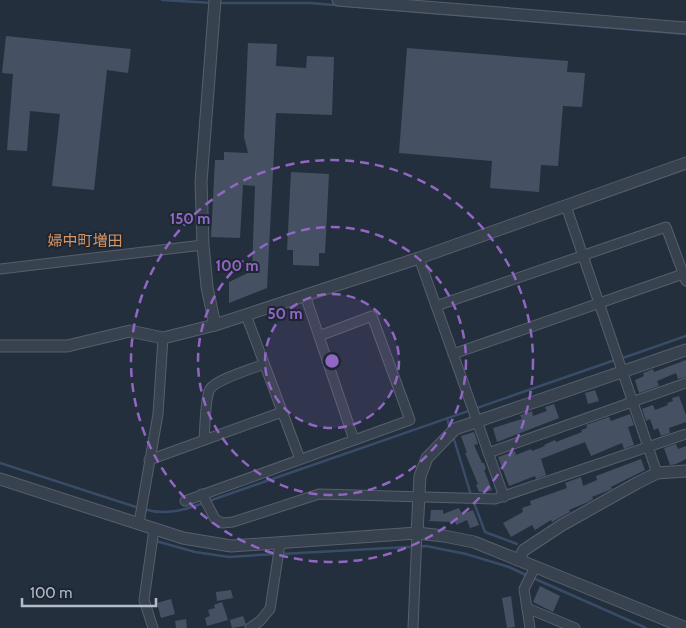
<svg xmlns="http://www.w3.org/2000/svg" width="686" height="628" font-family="Cabin,'Noto Sans JP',sans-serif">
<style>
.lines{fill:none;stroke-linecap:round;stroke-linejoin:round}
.stream{stroke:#394c67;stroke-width:2.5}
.building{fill:#455162}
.minor-casing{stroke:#565f6c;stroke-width:11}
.tertiary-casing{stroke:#565f6c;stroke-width:13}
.minor{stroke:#38414e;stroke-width:9}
.tertiary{stroke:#38414e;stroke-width:11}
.ring{fill:none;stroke:#9266c3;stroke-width:2.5;stroke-dasharray:9 6}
.labels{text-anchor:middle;stroke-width:4;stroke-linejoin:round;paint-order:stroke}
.neighbourhood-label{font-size:15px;fill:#d59563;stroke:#1d2633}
.centre{fill:#9266c3;stroke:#1d2633;stroke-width:2.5}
.ring-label{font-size:15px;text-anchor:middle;font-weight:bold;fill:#9266c3;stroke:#1d2633;stroke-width:4;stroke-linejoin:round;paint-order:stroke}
</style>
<rect width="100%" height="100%" fill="#242f3e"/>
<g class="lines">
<g class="stream">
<path d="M162,0L213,3"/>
<path d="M218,3H310L686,34"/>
<path d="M620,359L686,336"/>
<path d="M447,418L450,429"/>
<path d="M453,436L471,495"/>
<path d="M0,463L139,508"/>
<path d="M473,500L485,532L517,544"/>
<path d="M209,501L615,360"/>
<path d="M144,509C166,516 183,510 204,503"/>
<path d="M156,541L195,552L229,557L275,554"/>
<path d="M281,554L426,546L466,554L509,567L528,576"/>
<path d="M533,578L646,628"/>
</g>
</g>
<g class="building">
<path d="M6,36L131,49L128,73L107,70L94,190L52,186L60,114L30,111L27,151L7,150L13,74L2,73Z"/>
<path d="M248,43L277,44L276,66L306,68L307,56L334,57L332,115L276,113L267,288L229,303V282L252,271L255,186L243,185L240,238L211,237L215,160H224V152L248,153L244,137Z"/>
<path d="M407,48L568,61L567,72L585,73L582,107L563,106L558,166L541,165L539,192L490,188L492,161L399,153Z"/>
<path d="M291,172L329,174L325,253H319V266L293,265V250H287Z"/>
<path d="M686,360V377L678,379L676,373L657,381L659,386L639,393L635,380L644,376L643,373L653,369L654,372Z"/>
<path d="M595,390L599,401L588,404L585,393Z"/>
<path d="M679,396L686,415V422L669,428L670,433L661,436L658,428L654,430L650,419L646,421L642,409L653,405L655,410L668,405L667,403L673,401L672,398Z"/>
<path d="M554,404L559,418L497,442L493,428L522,419L520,415L532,411L533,416L547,411L545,407Z"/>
<path d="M630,414L634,425L628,427L634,445L624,449L622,443L591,456L585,442L541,459L546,475L536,479L535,476L509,486L498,457L515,451L516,455L531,449L532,451L545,446L544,445L555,440L556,442L582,432L581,430L587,428L586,425L609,417L611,421Z"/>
<path d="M474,432L478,444L474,445L482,463H484L486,469L484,470L492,490L486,492H479L476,485L478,484L465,453H467L461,436Z"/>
<path d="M676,444L678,449L686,446V459L676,464L670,465L664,448Z"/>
<path d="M641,459L645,470L611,487L612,489L592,497L593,499L588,502L569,510L570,512L552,522L551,520L535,530L532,525L511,537L503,523L523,512L522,508L531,505L530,501L567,488L565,483L581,477L583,486L597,480L596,476Z"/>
<path d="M459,508L462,514L473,510L479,525L470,528L467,520L456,525L455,520L451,522L428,521L430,520L431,510H443V514Z"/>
<path d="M540,586L560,596L553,612L533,602Z"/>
<path d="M231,590L233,598L217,601L216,592Z"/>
<path d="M511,596L515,627L507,628L502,598Z"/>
<path d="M171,599L175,614L161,618L157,603Z"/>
<path d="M222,602L228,620L207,626L205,618L210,616L208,610L215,608L214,605Z"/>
<path d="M243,616L246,624L244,626L232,628L230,620Z"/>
<path d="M186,619L187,628H176L175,621Z"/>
</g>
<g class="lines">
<g class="minor-casing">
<g id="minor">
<path d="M566,206L657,473"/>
<path d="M419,258L504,497"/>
<path d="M0,269L203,245"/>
<path d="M305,295L354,440"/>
<path d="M436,306L666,227L686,281"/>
<path d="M246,315L300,459"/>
<path d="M453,354L683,274"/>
<path d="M204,440C205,429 205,398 210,389C217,379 252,369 264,364"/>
<path d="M488,453L686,383"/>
<path d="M149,460L282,412"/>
<path d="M202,494L215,519L222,523L233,522L319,494L495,499L686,434"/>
<path d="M185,501L410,420L372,316L319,336"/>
<path d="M139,523L158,414L163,338"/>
<path d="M527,608L575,628"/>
<path d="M153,628L144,600L154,529"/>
<path d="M250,628L260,621L270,609L280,544"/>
<path d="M413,628L417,533"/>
<path d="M530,628L524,589L535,567"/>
</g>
</g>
<g class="tertiary-casing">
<g id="tertiary">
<path d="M338,0L686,28"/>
<path d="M215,325L207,287L203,245L201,182L215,0"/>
<path d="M0,346H67L130,331L163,338L215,325L419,258L686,163"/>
<path d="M0,479L183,538L231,546L417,533L444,536L474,542L686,628"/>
<path d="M417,533L420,476L427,458L455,429L686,350"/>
<path d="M518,560L524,550L562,525L637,483L657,473L686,471"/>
</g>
</g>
<use href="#minor" class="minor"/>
<use href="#tertiary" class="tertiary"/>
</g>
<circle cx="332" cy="361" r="67" fill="#9266c3" fill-opacity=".12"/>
<g class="ring">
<circle cx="332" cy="361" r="67"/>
<circle cx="332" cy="361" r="134"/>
<circle cx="332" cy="361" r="201"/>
</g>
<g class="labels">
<g class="neighbourhood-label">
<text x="85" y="246">婦中町増田</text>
</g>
</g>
<circle cx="332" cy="361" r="8" class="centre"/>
<g class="ring-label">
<text x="190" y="224">150 m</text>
<text x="237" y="271">100 m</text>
<text x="285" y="319">50 m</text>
</g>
<path d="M22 598v8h134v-8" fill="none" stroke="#b4bcc9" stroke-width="2.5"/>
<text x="30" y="598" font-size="15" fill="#b4bcc9" stroke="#1d2633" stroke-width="4" paint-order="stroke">100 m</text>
</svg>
